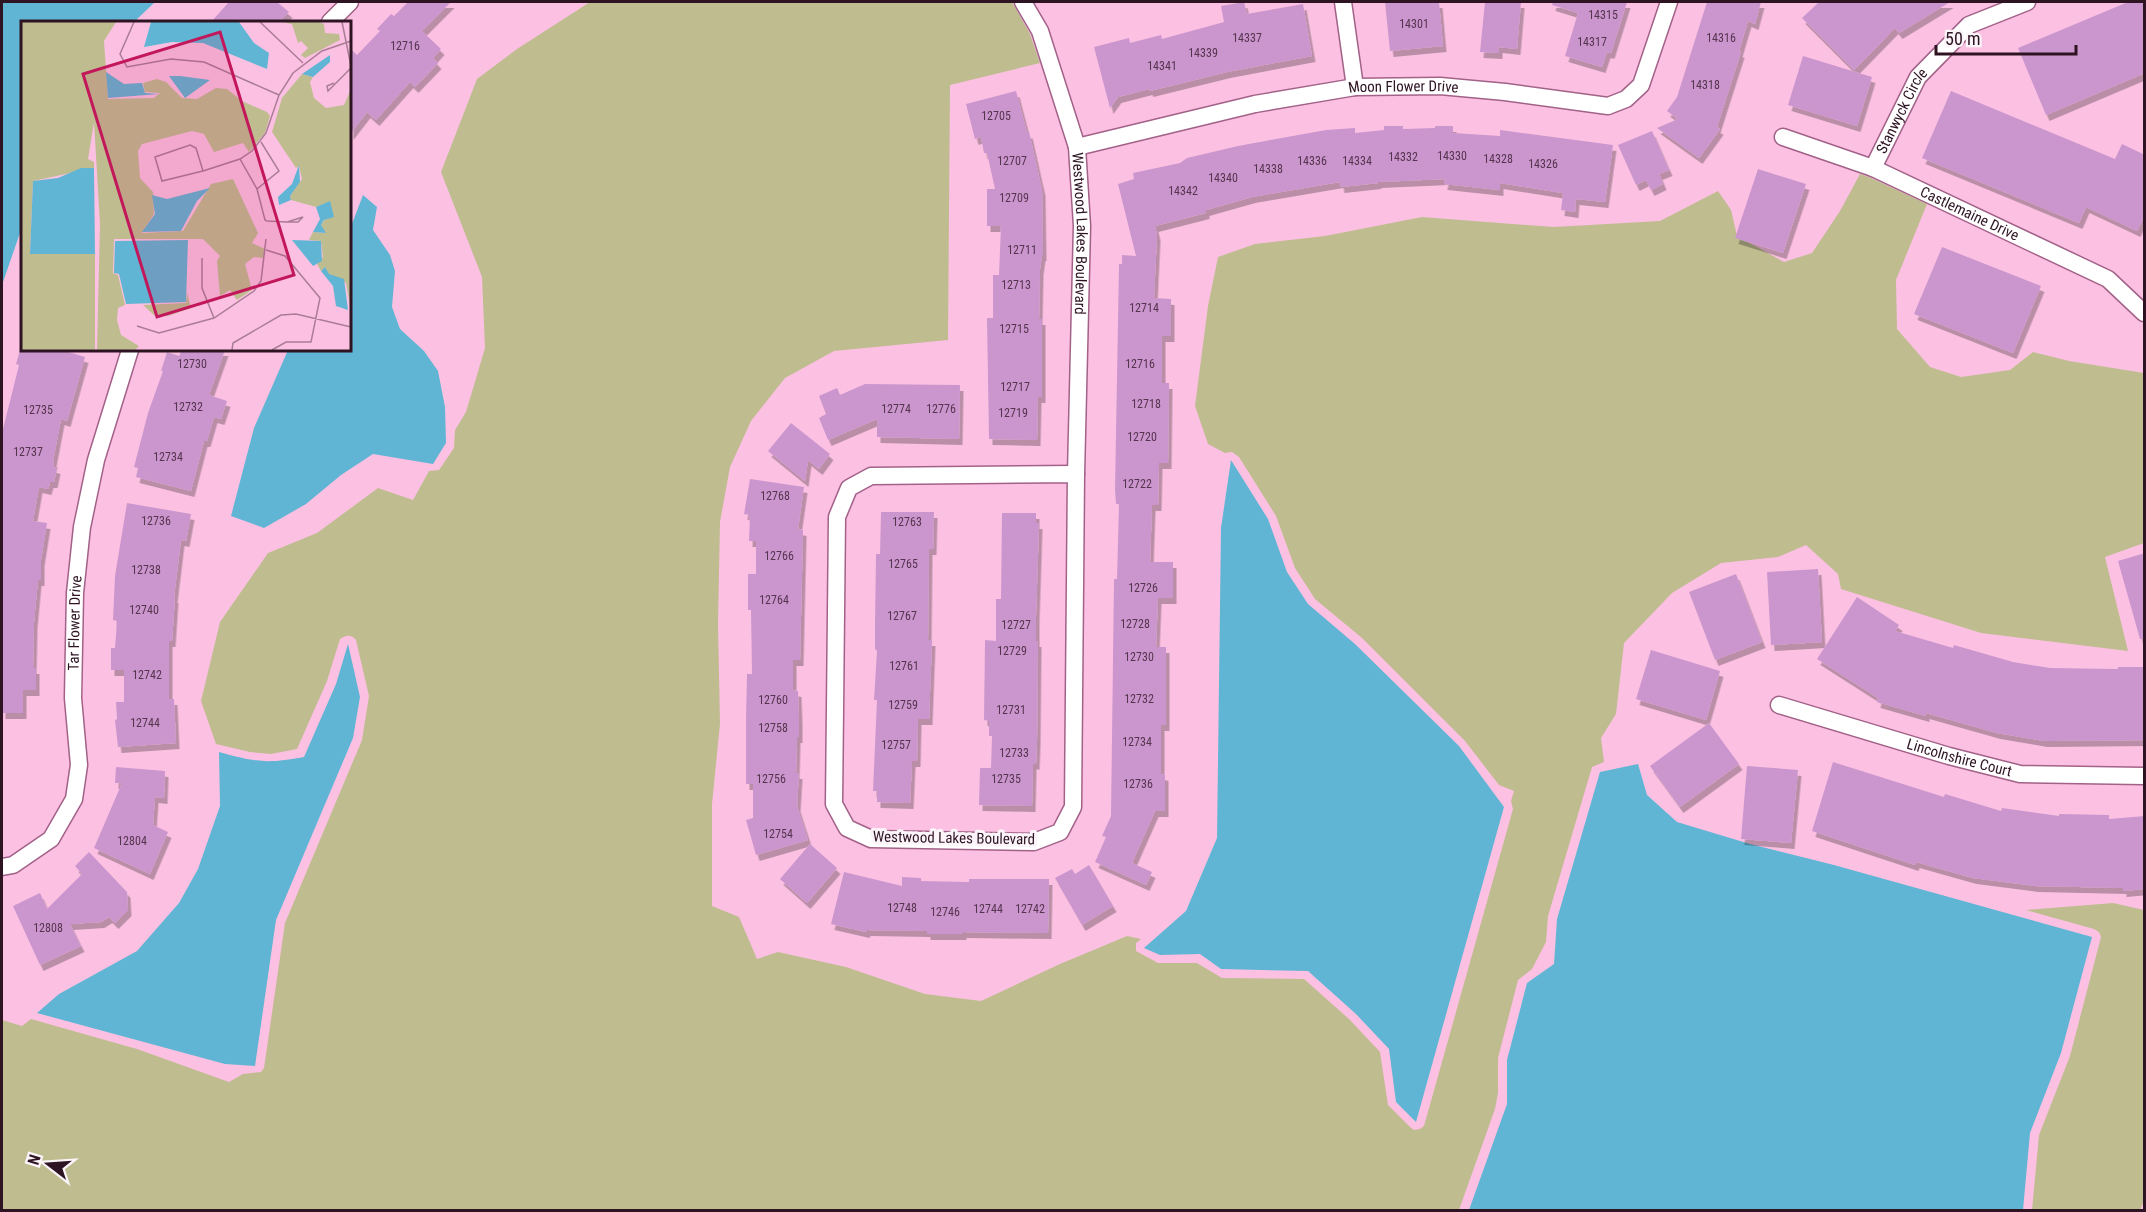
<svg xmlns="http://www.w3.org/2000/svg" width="2146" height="1212" font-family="'Roboto Condensed',sans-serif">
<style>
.green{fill:#bfbc90}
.water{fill:#60b5d4}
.building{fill:#cb96ce;filter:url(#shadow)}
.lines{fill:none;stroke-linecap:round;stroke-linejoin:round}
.minor-casing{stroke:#a26188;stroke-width:19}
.minor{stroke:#fff;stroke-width:16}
.labels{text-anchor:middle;stroke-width:6;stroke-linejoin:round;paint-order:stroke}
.number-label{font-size:12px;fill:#55344e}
.street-label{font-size:15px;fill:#2e1423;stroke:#fbf4f8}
.inset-road{fill:none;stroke:#aa7c96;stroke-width:1.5}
.view{fill:#c2185b;fill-opacity:0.15;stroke:#c2185b;stroke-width:3}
.inset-edge{fill:none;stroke:#2e1423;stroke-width:3}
</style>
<defs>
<filter id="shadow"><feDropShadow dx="3.5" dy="6" stdDeviation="0" flood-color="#0004"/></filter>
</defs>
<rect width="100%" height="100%" fill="#fcc1e2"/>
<g class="green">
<path d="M590,2H1012L1030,34L1040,63L950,85L948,340L834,351L785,378L751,421L730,467L720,522L718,624L720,724L712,804V906L739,917L757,959L778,952L846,967L925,994L981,1001L1060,964L1127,936L1141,939L1136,943V951L1158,963H1197L1222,978L1304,979L1349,1019L1380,1052L1388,1105L1410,1127L1414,1130L1420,1129L1424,1126L1513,809L1511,801L1514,791L1499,785L1465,741L1362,638L1315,599L1295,568L1276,516L1239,457L1232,452L1225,453L1208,444L1195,406L1208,306L1218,257L1255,244L1325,236L1422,217L1554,227L1660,221L1718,191L1731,210L1737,236L1784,262L1812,253L1840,211L1860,174L1869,177L1927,204L1896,280L1897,329L1930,367L1961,377L2010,370L2033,352L2069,361L2144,373V543L2105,557L2128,651L1981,633L1841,589L1838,574L1806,545L1778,557L1721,563L1672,593L1624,643L1616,714L1601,738L1604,762L1592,767L1548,916L1546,942L1532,969L1518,980L1498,1058V1093L1495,1109L1459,1210H2V1020L22,1026L31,1019L137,1049L229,1082L243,1074L261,1072L264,1068L285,923L362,740L369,696L356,640C351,634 346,635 340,639L327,681L297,749L271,754L250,752L216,744L201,701L220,622L268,553L317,533L378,488L413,500L429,471L439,470L454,448L455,430L466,412L485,348L482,277L441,172L477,79L517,49Z"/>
<path d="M2113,903L2144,910V1201L2140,1210H2032L2039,1135L2070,1056L2101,937L2099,932L2094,929L2026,910Z"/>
</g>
<g class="water">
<path d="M2,2H155L134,22H22V227L2,285Z"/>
<path d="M363,195L377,207L373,230L390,255L395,271L392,307L400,329L424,351L438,371L445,407L446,443L433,464L373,454L341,475L306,504L264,528L231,516L254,428L288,350H350V229Z"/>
<path d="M1231,460L1268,519L1287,572L1308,604L1355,644L1459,746L1504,807L1416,1122L1396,1102L1389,1049L1356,1014L1308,971L1221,969L1200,954L1160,955L1144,948L1186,911L1217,838L1221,528Z"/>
<path d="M348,644L360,697L353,738L276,920L255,1066L225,1064L37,1013L59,994L137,951L179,903L198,869L220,806L219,752C255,762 267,764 304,757L336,684Z"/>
<path d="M1638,764L1647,795L1677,822L1750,844L1834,865L2092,937L2061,1053L2030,1133L2023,1210H1469L1507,1104V1060L1527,983L1554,964L1557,919L1600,772Z"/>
</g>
<g class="building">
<path d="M229,2H277L289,12L279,22H211Z"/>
<path d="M408,2H451L422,31L441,49L433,58L438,63L415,87L410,82L376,120L367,112L350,134V48L357,55L380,31L377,29L391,14L394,16Z"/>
<path d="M1244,2L1247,14L1303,4L1312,56L1227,72L1150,91L1149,89L1118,97L1110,108L1094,47L1129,38L1130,43L1161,35L1162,39L1224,22L1221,6Z"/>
<path d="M1385,2H1439L1443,46L1390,51Z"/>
<path d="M1485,2H1521L1517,49L1499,47V53L1480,52Z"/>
<path d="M1553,2H1627L1611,53L1607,52L1602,67L1565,56L1578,13L1552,5Z"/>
<path d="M1707,2H1761L1755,24L1748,21L1739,51L1741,52L1717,127L1720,129L1699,158L1657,128L1678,119L1667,111L1677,97Z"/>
<path d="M1819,2H1950L1899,33L1895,28L1854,70L1802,18Z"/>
<path d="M2128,2H2145V73L2046,115L2018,48Z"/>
<path d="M1803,56L1872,77L1857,126L1788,105Z"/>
<path d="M1016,91L1027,133L1029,132L1042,190L1043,255H1042L1040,269L1039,319H1042V397H1038L1037,440L989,439L987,318H993V275H999L1001,226H987V189H995L987,153H984L981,137L975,139L966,104Z"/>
<path d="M1951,91L2115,159L2122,144L2145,155V215L2137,231L2086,207L2079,223L1922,158Z"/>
<path d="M1384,126H1403V129L1435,128V126H1453V133L1500,136V130L1613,145L1605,202L1576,199L1575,212L1561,210L1563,193L1500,183V190L1444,184L1445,179L1378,182V183L1341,187L1340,182L1252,197L1206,210V213L1155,226L1157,235L1154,298L1171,299V336H1162V383H1169L1168,463H1159L1158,505H1152L1150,562H1173V598H1158L1156,647H1166V725H1161V774L1165,775V811H1155L1132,863L1152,872L1146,885L1095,862L1106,837L1102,836L1111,816L1114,579H1117L1119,504H1116L1115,490L1119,264H1122V255L1136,256L1118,184L1134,179L1133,173L1180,163L1187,158L1238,146L1326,130L1355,128V133L1384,130Z"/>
<path d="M1652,131L1669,170L1659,174L1663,184L1651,190L1646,180L1636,185L1618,145Z"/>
<path d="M1758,169L1806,184L1783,253L1735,238Z"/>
<path d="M1942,247L2041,286L2013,353L1914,314Z"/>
<path d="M20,350H62L85,357L67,421L61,419L53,461H54L53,467L57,468L54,482H50L48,489L39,487L33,521L47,523L41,560V580H38L34,622L33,668H36V690H23V713H2V433L19,365L16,364Z"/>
<path d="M182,350H225L209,395L227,401L221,419L214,417L207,441H204L191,491L136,477L138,468L134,467L148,413L163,371H161L167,352L179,356Z"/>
<path d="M865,384L960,385L959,439L877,437V419L828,440L819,418L826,414L819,396L837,388L840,395Z"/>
<path d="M791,423L830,454L819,469L808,460L805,481L768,451Z"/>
<path d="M750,479L804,487L798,529L803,530L800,660H793V690L798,691L799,719V737H797L796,773H799L797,806L808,840L756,855L746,820L753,818V784H746V718L747,674H752L751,610H748V574H756V541H749L750,515L744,514Z"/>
<path d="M127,503L191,514L186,541L181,540L174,597H175L172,641H169V699H174L176,743L118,747L115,720L117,719L116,702H124V670H111V648H115L117,621L113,620L115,576Z"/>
<path d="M881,512H934L933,549H929L928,640H932L929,719H918L917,761H912L910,803L877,802V791H873L877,700H874L877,651L875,649V626L876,554H880Z"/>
<path d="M1002,513H1036V523H1039L1036,616V641H1038L1037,740L1036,764L1033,763L1032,806L979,805L980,768H991L992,736H989V721L984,720L985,640L996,641V599H1001Z"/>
<path d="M2145,553V639H2140L2118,561Z"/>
<path d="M1818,569L1822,642L1771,645L1767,572Z"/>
<path d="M1736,574L1762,642L1715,660L1689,592Z"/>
<path d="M1857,597L1899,625L1895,631L1953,648L1954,645L2013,662L2050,668L2118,669V667H2145V740L2044,741L1997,733L1926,713V716L1877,702L1878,698L1817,659Z"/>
<path d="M1651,650L1720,671L1706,720L1636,699Z"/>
<path d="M1709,723L1739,764L1680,807L1650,766Z"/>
<path d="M1833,762L1944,797L1945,794L2001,811L2002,808L2059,816V814L2109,815V819L2145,816V889L2123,891V888L2035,886L1973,878L1916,862L1915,865L1812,831Z"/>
<path d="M1747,766L1798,770L1791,843L1741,839Z"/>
<path d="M116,767L165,771L164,798L155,797L153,825L168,832L150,874L94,848L122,783H115Z"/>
<path d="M810,844L837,868L807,903L780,879Z"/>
<path d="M89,852L127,892L128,910L115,923L109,917L101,922L70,924L81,946L40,965L13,906L40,893L47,909L82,874L75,866Z"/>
<path d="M1089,865L1113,906L1082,925L1055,878L1072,869L1075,874Z"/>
<path d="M844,872L902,886V877L921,878V881L969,882V879H1049L1048,933L963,932V934H927V931L867,930L866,932L831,924Z"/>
</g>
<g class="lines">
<g class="minor-casing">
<g id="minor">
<path id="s1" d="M1023,2L1040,31L1077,147L1082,226L1076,474"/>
<path d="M1343,2L1355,87"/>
<path d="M330,22L350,2"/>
<path id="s2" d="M1783,137L1873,168L2108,279L2144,313"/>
<path id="s3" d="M1077,147L1255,104L1355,87L1440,86L1505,92L1608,106L1626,99L1641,85L1669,2"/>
<path id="s4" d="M1873,168L1918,77L1969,25L2027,2"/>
<path d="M1076,474L1073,807L1060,832L1034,842L871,839L847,828L834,804L837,517L849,488L871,476Z"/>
<path id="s5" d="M1779,705L1949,756L2020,774L2144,776"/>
<path id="s6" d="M2,867L13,865L51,839L74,799L79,765L73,698L75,593L82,527L96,460L130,350"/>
</g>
</g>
<use href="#minor" class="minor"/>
</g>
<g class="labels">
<g class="number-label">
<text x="1603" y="19">14315</text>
<text x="1414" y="28">14301</text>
<text x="1247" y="42">14337</text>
<text x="1721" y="42">14316</text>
<text x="1592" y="46">14317</text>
<text x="405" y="50">12716</text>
<text x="1203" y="57">14339</text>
<text x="1162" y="70">14341</text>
<text x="1705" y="89">14318</text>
<text x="996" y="120">12705</text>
<text x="1452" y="160">14330</text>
<text x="1403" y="161">14332</text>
<text x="1498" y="163">14328</text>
<text x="1012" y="165">12707</text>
<text x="1312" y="165">14336</text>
<text x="1357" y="165">14334</text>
<text x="1543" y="168">14326</text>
<text x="1268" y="173">14338</text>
<text x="1223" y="182">14340</text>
<text x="1183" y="195">14342</text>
<text x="1014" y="202">12709</text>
<text x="1022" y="254">12711</text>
<text x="1016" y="289">12713</text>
<text x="1144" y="312">12714</text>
<text x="1014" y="333">12715</text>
<text x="192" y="368">12730</text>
<text x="1140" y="368">12716</text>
<text x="1015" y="391">12717</text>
<text x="1146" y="408">12718</text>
<text x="188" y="411">12732</text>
<text x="896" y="413">12774</text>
<text x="941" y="413">12776</text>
<text x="38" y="414">12735</text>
<text x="1013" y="417">12719</text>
<text x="1142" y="441">12720</text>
<text x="28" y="456">12737</text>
<text x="168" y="461">12734</text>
<text x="1137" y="488">12722</text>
<text x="775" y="500">12768</text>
<text x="156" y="525">12736</text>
<text x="907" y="526">12763</text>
<text x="779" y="560">12766</text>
<text x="903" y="568">12765</text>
<text x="146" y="574">12738</text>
<text x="1143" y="592">12726</text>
<text x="774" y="604">12764</text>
<text x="144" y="614">12740</text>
<text x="902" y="620">12767</text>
<text x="1135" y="628">12728</text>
<text x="1016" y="629">12727</text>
<text x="1012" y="655">12729</text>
<text x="1139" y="661">12730</text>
<text x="904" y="670">12761</text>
<text x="147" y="679">12742</text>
<text x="1139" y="703">12732</text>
<text x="773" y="704">12760</text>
<text x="903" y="709">12759</text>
<text x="1011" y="714">12731</text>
<text x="145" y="727">12744</text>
<text x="773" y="732">12758</text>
<text x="1137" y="746">12734</text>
<text x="896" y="749">12757</text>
<text x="1014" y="757">12733</text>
<text x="771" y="783">12756</text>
<text x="1006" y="783">12735</text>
<text x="1138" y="788">12736</text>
<text x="778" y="838">12754</text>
<text x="132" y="845">12804</text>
<text x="902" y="912">12748</text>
<text x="988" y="913">12744</text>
<text x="1030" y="913">12742</text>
<text x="945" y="916">12746</text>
<text x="48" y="932">12808</text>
</g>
<g class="street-label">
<text dy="5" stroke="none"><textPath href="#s3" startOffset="333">Moon Flower Drive</textPath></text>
<text dy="5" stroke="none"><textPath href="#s4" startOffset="64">Stanwyck Circle</textPath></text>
<text dy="5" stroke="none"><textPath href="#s2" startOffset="202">Castlemaine Drive</textPath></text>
<text dy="5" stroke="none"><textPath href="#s1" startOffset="242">Westwood Lakes Boulevard</textPath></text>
<text dy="5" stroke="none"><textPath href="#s6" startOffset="280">Tar Flower Drive</textPath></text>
<text dy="5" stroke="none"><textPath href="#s5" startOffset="188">Lincolnshire Court</textPath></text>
<text transform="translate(954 838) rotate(1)" y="5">Westwood Lakes Boulevard</text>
</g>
</g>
<g transform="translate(21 21)">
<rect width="330" height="330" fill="#fcc1e2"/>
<path d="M0,1H95L83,20L87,78L133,77L139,72L124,71L122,62L136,58L145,61L161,77L176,78L195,67L206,68L221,80L246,91L249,95L244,112L228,131L222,122L193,131L183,113L171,110L121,123L117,130L119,157L132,171L133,193L121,212L162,210L190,163L212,158L237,212L231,222L244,228L242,237L233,236L224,243L231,269L216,279L209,269L199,275L196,240L199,235L182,218H93L92,252L97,254L104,284L97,287L96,299L100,314L118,325L114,329H76L79,203L73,101L67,138L73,141V147L12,160L9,233H74V329H0ZM260,1H298L303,3L304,12L318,13L319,19L284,37L280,34L287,27L280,20L277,22L271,3ZM281,53L292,56L289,61L293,77L305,87L323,84L330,68V289L325,262L307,253L304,246L300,250L296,243L302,236L300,220L288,219L292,211L304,212L300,204L310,190L308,181L295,186L270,179L269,175L281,158L278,145L275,147L251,111L261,77ZM166,272L170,287L147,295H134L122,284L165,282Z" fill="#bfbc90"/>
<path d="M130,1H218L233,22L248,32L246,48L182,22L151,21L123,26ZM309,34V41L292,56L281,53ZM85,51L103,63L121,62L124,72L138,73L87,77ZM148,55H159L189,59L164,77ZM278,144L279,161L269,175L270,179L258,184L257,176L271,163ZM60,147H73L74,233H9L12,160L37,157ZM189,167L176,180L160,210L121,211L134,193L131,174L146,178ZM309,180L313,196L303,199L300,204L305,212L292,211L299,198L295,186ZM167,219L165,281L105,283L98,253L93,252L94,220ZM271,219L300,220L301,240L292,245ZM304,246L308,253L323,258L327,289L315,285L312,265L300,250Z" fill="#60b5d4"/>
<path class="inset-road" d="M113,1L99,33L106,46L150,38L183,41L258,74M239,1L282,42M321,1L330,45M313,62L306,65L307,70L330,47M169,124L175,127L182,150L141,160L134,136ZM219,138L236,168L244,199L246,200L266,201H277L282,196L266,201M182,150L219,138L231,130L245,112L258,74L272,52L301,30L330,20M236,168L258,150L240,121M245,229L264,235L299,277L290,321H265L251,329M181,237V267L193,297M116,305L138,312L193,297L233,270L240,260L245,218M211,329L212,322L260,294L275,293L330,306"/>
<path class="view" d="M199,11L273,254L136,296L62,53Z"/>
<rect width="330" height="330" class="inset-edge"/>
</g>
<rect width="2146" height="1212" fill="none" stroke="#2e1423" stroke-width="6"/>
<g transform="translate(48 1164) rotate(287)" stroke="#fbf4f8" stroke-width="4.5" paint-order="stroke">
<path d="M0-4.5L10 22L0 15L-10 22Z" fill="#2e1423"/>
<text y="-9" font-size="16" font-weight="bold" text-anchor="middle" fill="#2e1423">N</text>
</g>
<path d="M1936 45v9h140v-9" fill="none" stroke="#2e1423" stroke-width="3"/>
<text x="1945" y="45" font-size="18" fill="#2e1423" stroke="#fbf4f8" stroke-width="4.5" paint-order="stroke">50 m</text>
</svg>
